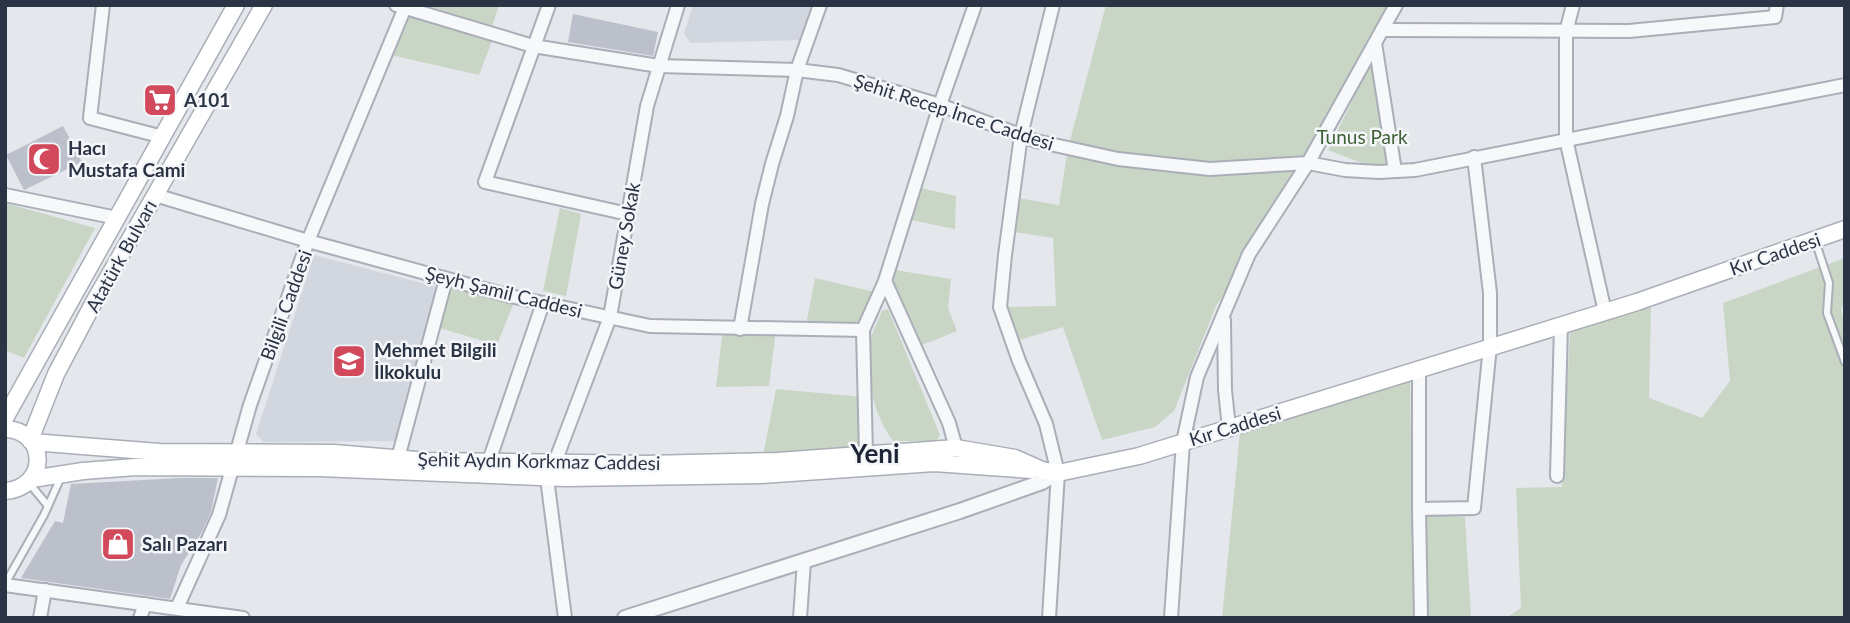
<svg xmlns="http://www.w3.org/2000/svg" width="1850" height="623" font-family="Lato,sans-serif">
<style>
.built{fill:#d2d6de}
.green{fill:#c9d6c5}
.building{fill:#bbc0ca}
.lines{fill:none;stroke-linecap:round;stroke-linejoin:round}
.service-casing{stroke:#a9aeb7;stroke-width:10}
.minor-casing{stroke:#a9aeb7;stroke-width:16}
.tertiary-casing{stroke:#a9aeb7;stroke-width:18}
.secondary-casing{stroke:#a9aeb7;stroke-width:19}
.service{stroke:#f7f8fa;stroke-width:6}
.minor{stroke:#f7f8fa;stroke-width:12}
.tertiary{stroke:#f7f8fa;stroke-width:14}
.secondary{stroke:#fff;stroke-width:16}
.labels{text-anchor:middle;stroke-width:5;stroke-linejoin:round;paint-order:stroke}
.poi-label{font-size:19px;font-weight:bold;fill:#2b3445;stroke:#f4f6f9;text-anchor:start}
.street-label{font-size:19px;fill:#2b3445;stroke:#f4f6f9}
.park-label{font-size:19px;fill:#3f6138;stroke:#f4f6f9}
.district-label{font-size:26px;font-weight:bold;fill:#1d2536;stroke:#f4f6f9}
</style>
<rect width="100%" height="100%" fill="#e4e7ec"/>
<g class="built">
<path d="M693,5H813L802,40L691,43L684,34Z"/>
<path d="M314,255L437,287L397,441L264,442L256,434Z"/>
</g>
<g class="green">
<path d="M426,5H499L492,27Z"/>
<path d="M1106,5H1397L1308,163L1216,306L1174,411L1155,427L1102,440L1063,327L1013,342L1000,307L1056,306L1053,238L1008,231L1012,197L1059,205L1068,148Z"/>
<path d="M409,16L492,41L479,75L391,55Z"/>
<path d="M1375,54L1393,167L1367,165L1328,150Z"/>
<path d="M921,188L956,196L955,229L911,220Z"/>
<path d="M5,203L95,228L24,358L5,350Z"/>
<path d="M560,208L581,214L566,296L543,291Z"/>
<path d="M1845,258V306L1841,308L1845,328V618H1506L1521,608L1516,488L1562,487L1570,332L1651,306L1649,398L1702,418L1730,381L1723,303Z"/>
<path d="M895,270L951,279L948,308L957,331L922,345L890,281Z"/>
<path d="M815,278L879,293L863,330H805Z"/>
<path d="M446,279L516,297L497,345L433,326Z"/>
<path d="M888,309L940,435L936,441H893C874,415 866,380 869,347C870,336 878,322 882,311Z"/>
<path d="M723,328L776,329L769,386L716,387Z"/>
<path d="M1410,380L1412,513L1465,517L1471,618H1222L1240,432Z"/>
<path d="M776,389L863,397L866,454L762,461Z"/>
</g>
<g class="building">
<path d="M573,14L658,32L653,56L568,42Z"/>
<path d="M63,126L82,162L24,190L6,155Z"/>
<path d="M180,478H218L211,512L202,532L181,565L170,599L21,578L55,521L63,523L71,484Z"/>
</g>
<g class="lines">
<g class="service-casing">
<g id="service">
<path d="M1815,240L1829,283L1827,313L1845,362"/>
<path d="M29,483L48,506"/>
<path d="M5,584L44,515L61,477"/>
</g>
</g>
<g class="minor-casing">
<g id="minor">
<path d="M103,5L90,118L163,137"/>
<path d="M396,5L533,46L659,66L797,70L838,75L940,105L1036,141L1118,159L1210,169L1308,163L1345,170L1379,172L1415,170L1845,85"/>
<path d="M549,5L485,182L628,214"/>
<path d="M1573,5L1566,32V139L1605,312"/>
<path d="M1382,30L1629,31L1775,17L1777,5"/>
<path d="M1375,43L1395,171"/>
<path d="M5,195L117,218"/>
<path d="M155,195L308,241L510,296L650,326L863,330"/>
<path d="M885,281L949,423L956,448"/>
<path d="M1224,320L1225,390L1229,428"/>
<path d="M740,329L762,204L772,164L787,116L797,70L820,5"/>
<path d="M1419,368V509L1474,508L1490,346V293L1474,157"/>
<path d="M866,454L863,330L885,281L940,105L975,5"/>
<path d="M398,458L446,279"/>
<path d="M489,461L543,303"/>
<path d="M555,462L610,317L647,106L678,5"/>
<path d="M1557,476L1561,325"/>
<path d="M547,478L565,618"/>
<path d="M1419,509L1421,618"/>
<path d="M5,585L243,618"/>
<path d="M177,608L219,515L250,405L308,241L406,5"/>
<path d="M40,618L45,590"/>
<path d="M140,618L145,604"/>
<path d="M800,618L804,561"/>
<path d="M1049,618L1058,473L1046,424L1019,361L1000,307L1005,255L1021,135L1053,5"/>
<path d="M1171,618L1183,442L1197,377L1249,254L1308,163L1396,5"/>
</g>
</g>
<g class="tertiary-casing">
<path id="tertiary" d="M625,618L960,511L1042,482L1058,473"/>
</g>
<g class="secondary-casing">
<g id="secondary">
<path d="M5,418L236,5"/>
<path d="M5,429C48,430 49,488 5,491"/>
<path d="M30,440L56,374L94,302L264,5"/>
<path d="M32,442L159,452L334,453L428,461L647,464L778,461L956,448L1015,458L1042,470L1058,473L1139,456L1637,302L1845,229"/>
<path d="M32,479L83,471L136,467L319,468L565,478L761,475L934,463L1032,470"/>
</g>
</g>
<use href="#service" class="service"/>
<use href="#minor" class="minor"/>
<use href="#tertiary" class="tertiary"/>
<use href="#secondary" class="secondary"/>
</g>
<defs>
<g id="supermarket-square" transform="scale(1.75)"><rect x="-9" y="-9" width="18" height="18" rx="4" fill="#d1495b" stroke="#f4f6f9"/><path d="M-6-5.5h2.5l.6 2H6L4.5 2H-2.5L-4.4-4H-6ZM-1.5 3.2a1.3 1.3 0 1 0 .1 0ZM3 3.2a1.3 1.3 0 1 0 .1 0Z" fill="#fff"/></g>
<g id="mosque-square" transform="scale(1.75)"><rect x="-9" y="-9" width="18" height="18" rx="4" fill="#d1495b" stroke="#f4f6f9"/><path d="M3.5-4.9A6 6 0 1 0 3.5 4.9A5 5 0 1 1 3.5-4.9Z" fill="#fff"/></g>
<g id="school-square" transform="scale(1.75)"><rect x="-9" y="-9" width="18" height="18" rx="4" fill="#d1495b" stroke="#f4f6f9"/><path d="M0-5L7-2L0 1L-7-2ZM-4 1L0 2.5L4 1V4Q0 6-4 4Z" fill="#fff"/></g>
<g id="shop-square" transform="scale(1.75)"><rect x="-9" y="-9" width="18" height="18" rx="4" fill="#d1495b" stroke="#f4f6f9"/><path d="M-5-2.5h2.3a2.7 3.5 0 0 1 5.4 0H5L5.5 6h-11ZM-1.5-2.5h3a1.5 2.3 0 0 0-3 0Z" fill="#fff"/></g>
</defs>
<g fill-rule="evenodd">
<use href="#supermarket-square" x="160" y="100"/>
<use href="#mosque-square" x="44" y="159"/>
<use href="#school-square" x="349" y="361"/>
<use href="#shop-square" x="118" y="544"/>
</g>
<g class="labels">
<g class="poi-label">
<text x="184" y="107">A101</text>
<text x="68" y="155">Hacı<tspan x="68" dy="22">Mustafa Cami</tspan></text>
<text x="374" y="357">Mehmet Bilgili<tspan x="374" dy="22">İlkokulu</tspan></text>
<text x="142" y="551">Salı Pazarı</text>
</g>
<g class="street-label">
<text transform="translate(954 112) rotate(18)" y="7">Şehit Recep İnce Caddesi</text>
<text transform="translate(624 236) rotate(-80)" y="7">Güney Sokak</text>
<text transform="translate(1775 254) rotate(-19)" y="7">Kır Caddesi</text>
<text transform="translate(121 256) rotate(-61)" y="7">Atatürk Bulvarı</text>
<text transform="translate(504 292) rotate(14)" y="7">Şeyh Şamil Caddesi</text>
<text transform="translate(286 305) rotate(-70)" y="7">Bilgili Caddesi</text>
<text transform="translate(1235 426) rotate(-17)" y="7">Kır Caddesi</text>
<text transform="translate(539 461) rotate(1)" y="7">Şehit Aydın Korkmaz Caddesi</text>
</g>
<g class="park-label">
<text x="1362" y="144">Tunus Park</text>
</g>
<g class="district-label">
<text x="875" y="463">Yeni</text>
</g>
</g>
<rect width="1850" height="623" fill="none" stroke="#2b3445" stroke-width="14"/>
</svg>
